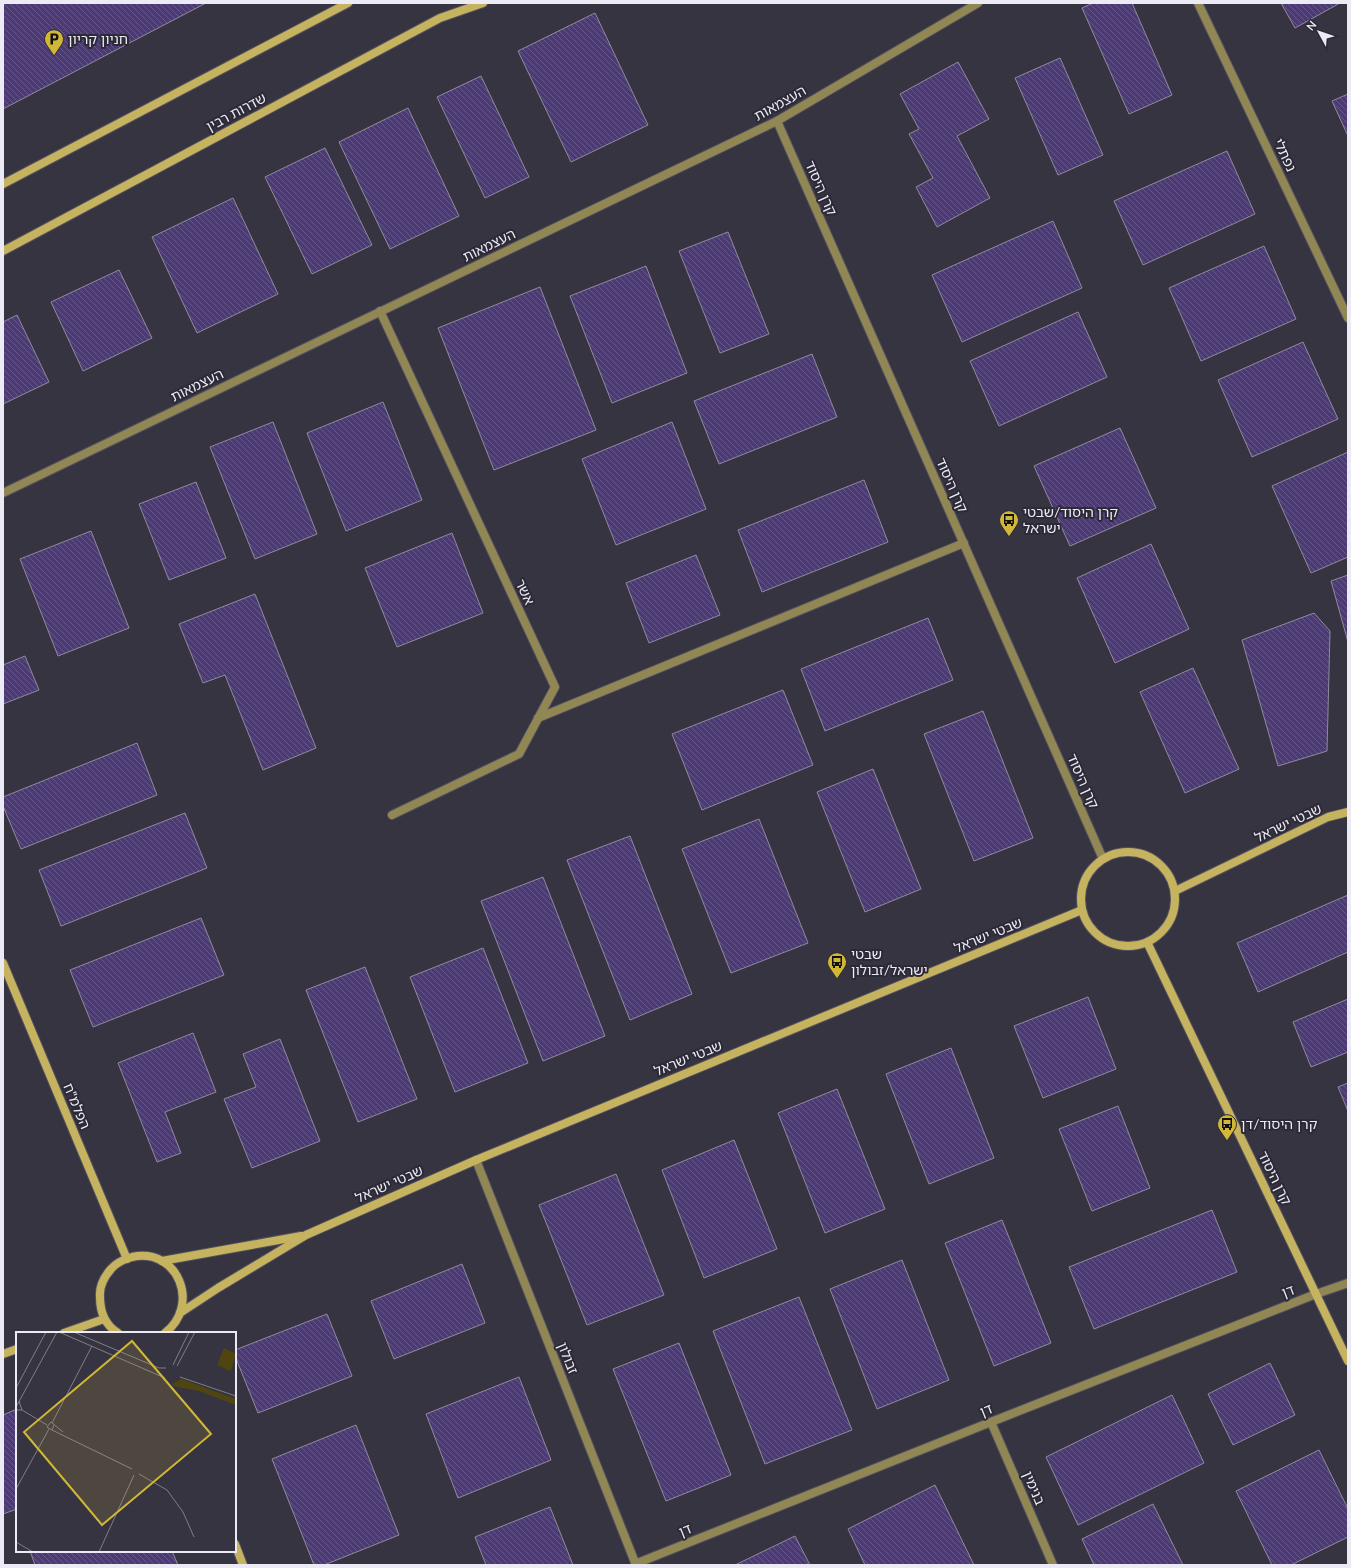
<svg xmlns="http://www.w3.org/2000/svg" width="1351" height="1568" font-family="Lato,'Noto Sans Hebrew',sans-serif">
<style>
.building{fill:url(#building-back-hatch);stroke:#8f8b9c}
.lines{fill:none;stroke-linecap:round;stroke-linejoin:round}
.street-casing{stroke:#54515e;stroke-width:10}
.secondary-casing{stroke:#54515e;stroke-width:10}
.street{stroke:#918754;stroke-width:8}
.secondary{stroke:#c5b360;stroke-width:8}
.labels{text-anchor:middle;stroke-width:4;stroke-linejoin:round;paint-order:stroke}
.poi-label{font-size:14px;fill:#eceaf4;stroke:#2d2a37;text-anchor:start}
.street-label{font-size:14px;fill:#eceaf4;stroke:#2d2a37}
.inset-road{fill:none;stroke:#7f7d89;stroke-width:1}
.view{fill:#d1b736;fill-opacity:0.15;stroke:#d1b736;stroke-width:2}
.inset-edge{fill:none;stroke:#eceaf4;stroke-width:2}
</style>
<defs>
<pattern id="building-back-hatch" width="6" height="6" patternUnits="userSpaceOnUse"><rect width="6" height="6" fill="#4c3a74"/><path d="M-1 5l2 2M0 0l6 6M5-1l2 2" fill="none" stroke="#665788"/></pattern>
</defs>
<rect width="100%" height="100%" fill="#373442"/>
<g class="building">
<path d="M3,3H206L3,109Z"/>
<path d="M1093,3H1132L1172,95L1129,114L1082,8Z"/>
<path d="M1281,3H1340L1295,28Z"/>
<path d="M595,13L648,125L571,162L518,51Z"/>
<path d="M1060,58L1103,155L1058,175L1015,78Z"/>
<path d="M958,62L989,119L957,136L990,198L937,227L916,187L933,178L909,134L919,129L900,94Z"/>
<path d="M481,76L529,177L485,198L437,97Z"/>
<path d="M1348,94V136L1332,101Z"/>
<path d="M408,108L459,216L390,249L339,142Z"/>
<path d="M325,148L372,245L312,274L265,177Z"/>
<path d="M1227,151L1255,214L1143,265L1114,201Z"/>
<path d="M233,198L278,294L197,333L152,237Z"/>
<path d="M1053,221L1082,288L962,342L932,275Z"/>
<path d="M728,232L769,334L720,353L679,251Z"/>
<path d="M1264,246L1296,319L1201,361L1169,288Z"/>
<path d="M646,266L687,373L612,403L570,296Z"/>
<path d="M119,270L152,338L83,371L51,302Z"/>
<path d="M540,287L596,430L494,470L438,328Z"/>
<path d="M1078,312L1107,377L999,426L970,361Z"/>
<path d="M17,315L49,382L3,404V322Z"/>
<path d="M1303,342L1338,419L1252,457L1218,380Z"/>
<path d="M812,354L837,417L719,464L694,401Z"/>
<path d="M383,402L422,500L346,531L307,433Z"/>
<path d="M273,422L317,534L255,559L210,447Z"/>
<path d="M672,422L706,509L616,545L582,459Z"/>
<path d="M1120,428L1156,508L1070,546L1034,466Z"/>
<path d="M1348,452V557L1311,573L1272,486Z"/>
<path d="M864,480L888,542L762,592L738,530Z"/>
<path d="M196,482L226,558L169,580L139,504Z"/>
<path d="M91,531L129,628L58,656L20,559Z"/>
<path d="M452,533L483,613L397,647L365,568Z"/>
<path d="M1151,544L1189,629L1115,663L1077,578Z"/>
<path d="M696,555L720,615L649,643L626,583Z"/>
<path d="M1348,575V642L1331,581Z"/>
<path d="M255,594L316,748L263,770L225,675L203,683L179,624Z"/>
<path d="M1314,613L1330,631L1327,751L1278,766L1242,640Z"/>
<path d="M928,618L953,680L825,731L801,669Z"/>
<path d="M25,656L39,690L3,704V665Z"/>
<path d="M1193,668L1239,769L1185,793L1140,692Z"/>
<path d="M783,690L813,765L702,810L672,734Z"/>
<path d="M983,711L1033,838L974,861L924,734Z"/>
<path d="M137,743L157,795L21,849L3,806V797Z"/>
<path d="M873,769L921,889L865,912L817,792Z"/>
<path d="M185,813L207,868L61,926L39,870Z"/>
<path d="M759,819L808,943L731,973L682,849Z"/>
<path d="M630,836L692,994L630,1020L567,860Z"/>
<path d="M543,877L605,1036L543,1061L481,901Z"/>
<path d="M1348,895V952L1258,992L1237,943Z"/>
<path d="M201,918L224,975L93,1027L70,970Z"/>
<path d="M483,948L528,1063L455,1092L410,977Z"/>
<path d="M365,967L417,1099L358,1122L306,990Z"/>
<path d="M1088,997L1116,1069L1043,1098L1014,1026Z"/>
<path d="M1348,999V1052L1311,1067L1293,1022Z"/>
<path d="M193,1033L216,1092L165,1112L181,1153L157,1162L118,1063Z"/>
<path d="M280,1039L320,1141L252,1168L224,1099L256,1087L243,1054Z"/>
<path d="M951,1048L994,1158L929,1184L886,1074Z"/>
<path d="M1348,1083V1111L1338,1087Z"/>
<path d="M837,1089L885,1209L825,1233L778,1113Z"/>
<path d="M1118,1106L1150,1188L1092,1211L1059,1129Z"/>
<path d="M734,1140L777,1249L704,1278L662,1170Z"/>
<path d="M616,1174L664,1295L587,1325L539,1205Z"/>
<path d="M1212,1210L1237,1272L1094,1329L1069,1267Z"/>
<path d="M1002,1220L1051,1343L994,1366L945,1243Z"/>
<path d="M902,1260L949,1380L877,1409L830,1289Z"/>
<path d="M462,1264L485,1323L394,1359L371,1301Z"/>
<path d="M799,1297L852,1430L765,1464L713,1331Z"/>
<path d="M327,1314L352,1376L258,1413L235,1356V1350Z"/>
<path d="M679,1343L731,1475L666,1501L613,1369Z"/>
<path d="M1270,1363L1295,1415L1233,1445L1208,1394Z"/>
<path d="M519,1377L551,1460L458,1498L426,1414Z"/>
<path d="M1172,1395L1204,1463L1078,1525L1046,1457Z"/>
<path d="M17,1409V1509L3,1514V1415Z"/>
<path d="M356,1425L399,1535L324,1565H314L272,1459Z"/>
<path d="M1319,1450L1348,1509V1537L1291,1565H1272L1236,1491Z"/>
<path d="M935,1485L974,1565H865L848,1529Z"/>
<path d="M1153,1504L1183,1565H1094L1082,1539Z"/>
<path d="M550,1507L573,1565H486L475,1537Z"/>
<path d="M795,1536L810,1565H735Z"/>
<path d="M30,1551H172L178,1565H35Z"/>
</g>
<g class="lines">
<g class="street-casing">
<g id="street">
<path d="M1198,3L1348,318"/>
<path d="M777,121L1103,859"/>
<path d="M380,311L555,687L519,754L392,815"/>
<path d="M3,493L777,121L978,3"/>
<path d="M538,718L964,543"/>
<path d="M476,1160L636,1565"/>
<path d="M991,1422L1053,1565"/>
<path d="M635,1564L991,1422L1316,1294L1348,1283"/>
</g>
</g>
<g class="secondary-casing">
<g id="secondary">
<path d="M3,184L348,3"/>
<path d="M3,251L440,18L483,3"/>
<circle cx="1128" cy="899" r="47"/>
<path d="M1175,891L1328,817L1348,812"/>
<path d="M1147,942L1348,1361"/>
<path d="M3,963L127,1259"/>
<path d="M162,1261L301,1236"/>
<path d="M180,1313L218,1288L306,1235L476,1160L1082,910"/>
<path d="M64,1333L104,1319"/>
<path d="M118,1333C105,1325 100,1311 100,1297C99,1286 104,1277 111,1269C116,1263 125,1259 132,1257C178,1247 201,1305 165,1333"/>
<path d="M3,1354L17,1349"/>
<path d="M235,1544L243,1565"/>
</g>
</g>
<use href="#street" class="street"/>
<use href="#secondary" class="secondary"/>
</g>
<defs>
<g id="parking-pin" transform="scale(1)"><path d="M0 17L-7.5 6A9.5 9.5 0 1 1 7.5 6Z" fill="#d1b736" stroke="#2d2a37"/><path d="M-3.5-5.5H1a3.5 3.5 0 0 1 0 7H-1V5.5H-3.5ZM-1-3.4V-.6H.8a1.4 1.4 0 0 0 0-2.8Z" fill="#111"/></g>
<g id="bus-pin" transform="scale(1)"><path d="M0 17L-7.5 6A9.5 9.5 0 1 1 7.5 6Z" fill="#d1b736" stroke="#2d2a37"/><path d="M-5-6H5V4H4V6H2V4H-2V6H-4V4H-5ZM-3.5-4V0h7V-4ZM-3.5 1.2v1.5H-2V1.2ZM2 1.2v1.5H3.5V1.2Z" fill="#111"/></g>
</defs>
<g fill-rule="evenodd">
<use href="#parking-pin" x="54" y="39"/>
<use href="#bus-pin" x="1009" y="520"/>
<use href="#bus-pin" x="837" y="962"/>
<use href="#bus-pin" x="1227" y="1124"/>
</g>
<g class="labels">
<g class="poi-label">
<text x="68" y="44">חניון קריון</text>
<text x="1023" y="517">קרן היסוד/שבטי<tspan x="1023" dy="16">ישראל</tspan></text>
<text x="851" y="959">שבטי<tspan x="851" dy="16">ישראל/זבולון</tspan></text>
<text x="1241" y="1129">קרן היסוד/דן</text>
</g>
<g class="street-label">
<text transform="translate(780 103) rotate(-29)" y="5">העצמאות</text>
<text transform="translate(236 112) rotate(-28)" y="5">שדרות רבין</text>
<text transform="translate(1285 155) rotate(65)" y="5">נפתלי</text>
<text transform="translate(821 188) rotate(66)" y="5">קרן היסוד</text>
<text transform="translate(489 245) rotate(-26)" y="5">העצמאות</text>
<text transform="translate(197 385) rotate(-26)" y="5">העצמאות</text>
<text transform="translate(952 485) rotate(66)" y="5">קרן היסוד</text>
<text transform="translate(525 592) rotate(65)" y="5">אשר</text>
<text transform="translate(1083 781) rotate(66)" y="5">קרן היסוד</text>
<text transform="translate(1288 823) rotate(-25)" y="5">שבטי ישראל</text>
<text transform="translate(988 935) rotate(-22)" y="5">שבטי ישראל</text>
<text transform="translate(688 1058) rotate(-22)" y="5">שבטי ישראל</text>
<text transform="translate(77 1106) rotate(67)" y="5">הפלמ"ח</text>
<text transform="translate(1275 1178) rotate(64)" y="5">קרן היסוד</text>
<text transform="translate(389 1184) rotate(-24)" y="5">שבטי ישראל</text>
<text transform="translate(1288 1291) rotate(-21)" y="5">דן</text>
<text transform="translate(568 1358) rotate(68)" y="5">זבולון</text>
<text transform="translate(986 1410) rotate(-22)" y="5">דן</text>
<text transform="translate(1034 1488) rotate(67)" y="5">בנימין</text>
<text transform="translate(685 1530) rotate(-22)" y="5">דן</text>
</g>
</g>
<g transform="translate(16 1332)">
<rect width="220" height="220" fill="#373442"/>
<path d="M208,16L220,22L215,39L201,33ZM165,47L220,67V73L183,59L157,54L156,52Z" fill="#4f450f"/>
<path class="inset-road" d="M43,0L149,46M60,1L143,36H150M157,33L173,0M161,34L179,0M164,45L220,64M0,56L30,0M0,75L41,0M0,78H6L3,69M6,78L31,93M36,91L76,14M38,93L36,98L31,95L35,90L47,100M36,98L116,137M123,142L151,158L167,180L178,205M0,157L33,97M0,210L17,220M83,220L118,143"/>
<path class="view" d="M116,9L195,102L86,193L8,100Z"/>
<rect width="220" height="220" class="inset-edge"/>
</g>
<rect width="1351" height="1568" fill="none" stroke="#eceaf4" stroke-width="8"/>
<g transform="translate(1319 32) rotate(310)" stroke="#2d2a37" stroke-width="3" paint-order="stroke">
<path d="M0-3L7 15L0 10L-7 15Z" fill="#eceaf4"/>
<text y="-6" font-size="11" font-weight="bold" text-anchor="middle" fill="#eceaf4">N</text>
</g>
</svg>
